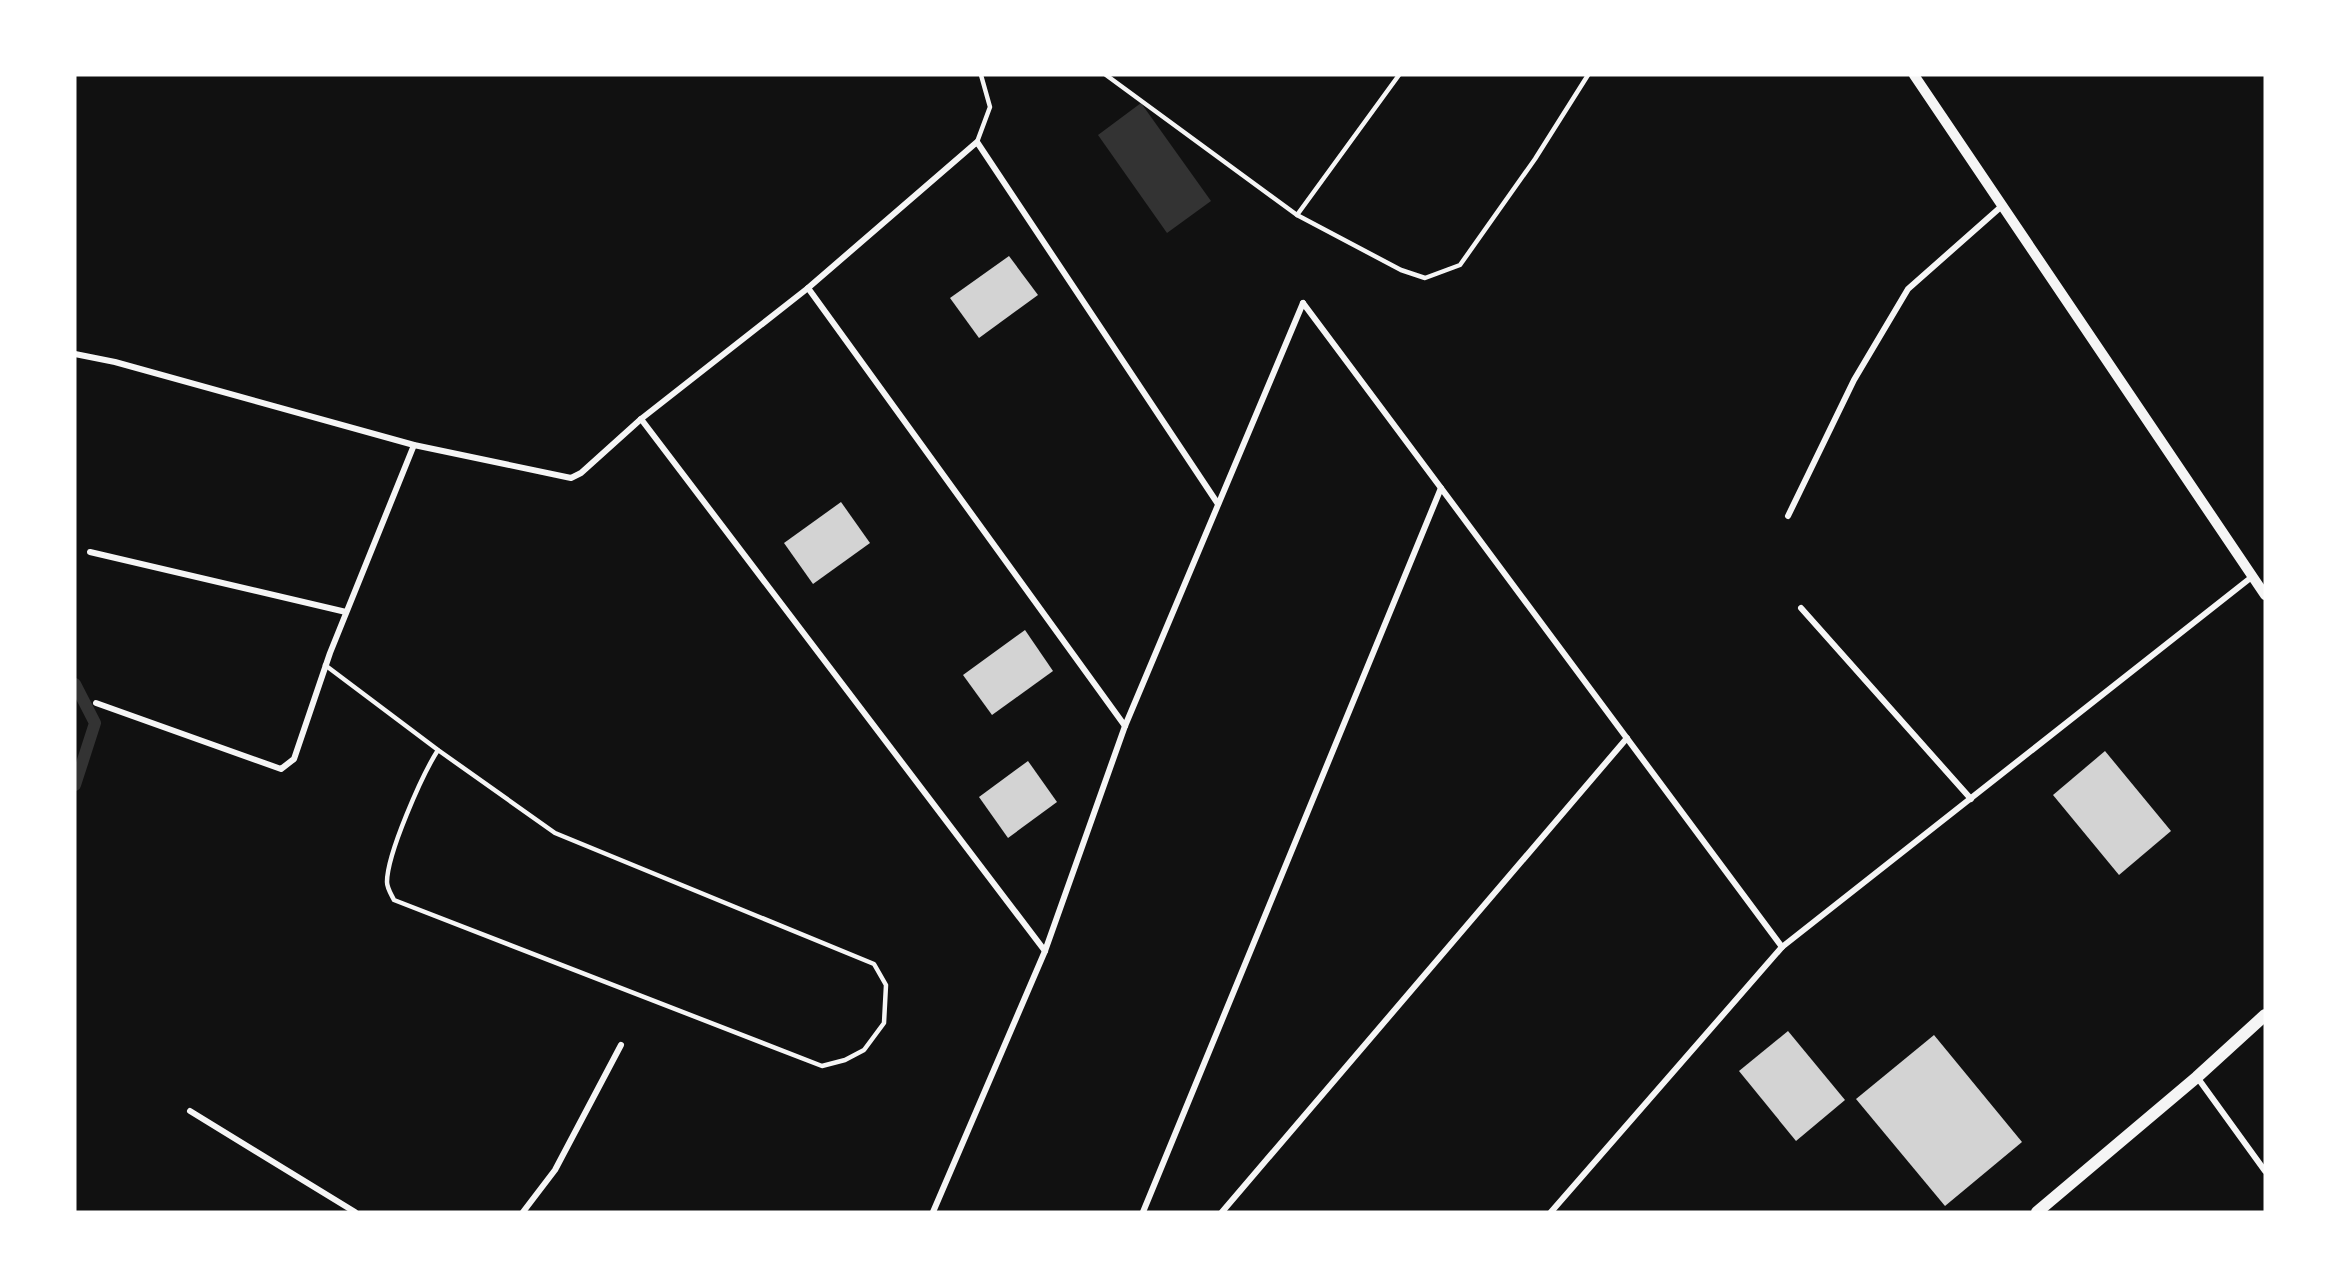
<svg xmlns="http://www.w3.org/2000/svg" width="2340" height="1287" font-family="Raleway,sans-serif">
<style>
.water{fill:#333}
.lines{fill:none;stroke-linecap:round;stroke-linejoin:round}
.stream{stroke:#333;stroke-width:12}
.building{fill:#d3d3d3}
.service{stroke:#f5f5f5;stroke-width:4.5}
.minor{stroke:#f5f5f5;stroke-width:6}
.tertiary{stroke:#f5f5f5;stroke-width:10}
.secondary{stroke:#f5f5f5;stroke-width:12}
</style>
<rect width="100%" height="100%" fill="#111"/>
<path class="water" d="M1141,103L1211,201L1167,233L1098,135Z"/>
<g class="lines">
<path class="stream" d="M75,684L95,723L75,785"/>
</g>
<g class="building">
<path d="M1009,256L1038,295L979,338L950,298Z"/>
<path d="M841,502L870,543L813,584L784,543Z"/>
<path d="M1025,630L1053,671L992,715L963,675Z"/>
<path d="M2105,751L2171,831L2119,875L2053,795Z"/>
<path d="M1028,761L1057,802L1008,838L979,797Z"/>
<path d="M1788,1031L1845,1100L1796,1141L1739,1071Z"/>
<path d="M1934,1035L2022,1142L1945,1206L1856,1099Z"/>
</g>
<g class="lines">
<g class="service">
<path d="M1106,75L1297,215L1401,270L1425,278L1460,265L1535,159L1588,75"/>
<path d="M977,142L990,107L981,75"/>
<path d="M1297,215L1399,75"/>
<path d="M325,665L438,750L555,833L874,964L886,985L884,1023L864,1050L845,1060L822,1066L394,900C391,894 387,888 387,882C387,854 422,775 438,750"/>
</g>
<g class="minor">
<path d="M808,288L1125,726"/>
<path d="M1303,303L1441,488"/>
<path d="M75,354L115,362L414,445L571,478L581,473L641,419L808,288L977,142L1218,504"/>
<path d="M641,419L1045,951"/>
<path d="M1788,516L1854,380L1908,289L2003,205"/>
<path d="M90,552L346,612"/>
<path d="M1801,608L1971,799"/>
<path d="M96,703L281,769L294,759L330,653L414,445"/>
<path d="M2197,1077L2265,1171"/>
<path d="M190,1111L355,1212"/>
<path d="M523,1212L555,1170L621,1045"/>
<path d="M933,1212L1045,951L1125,726L1303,303"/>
<path d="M1143,1212L1441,488L1782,947"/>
<path d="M1222,1212L1627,738"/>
<path d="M1551,1212L1782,947L2253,576"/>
</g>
<path class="tertiary" d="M1914,75L2265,595"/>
<path class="secondary" d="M2037,1212L2197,1077L2265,1015"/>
</g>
<rect width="2340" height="1287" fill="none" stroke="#ffffff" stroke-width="153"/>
</svg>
